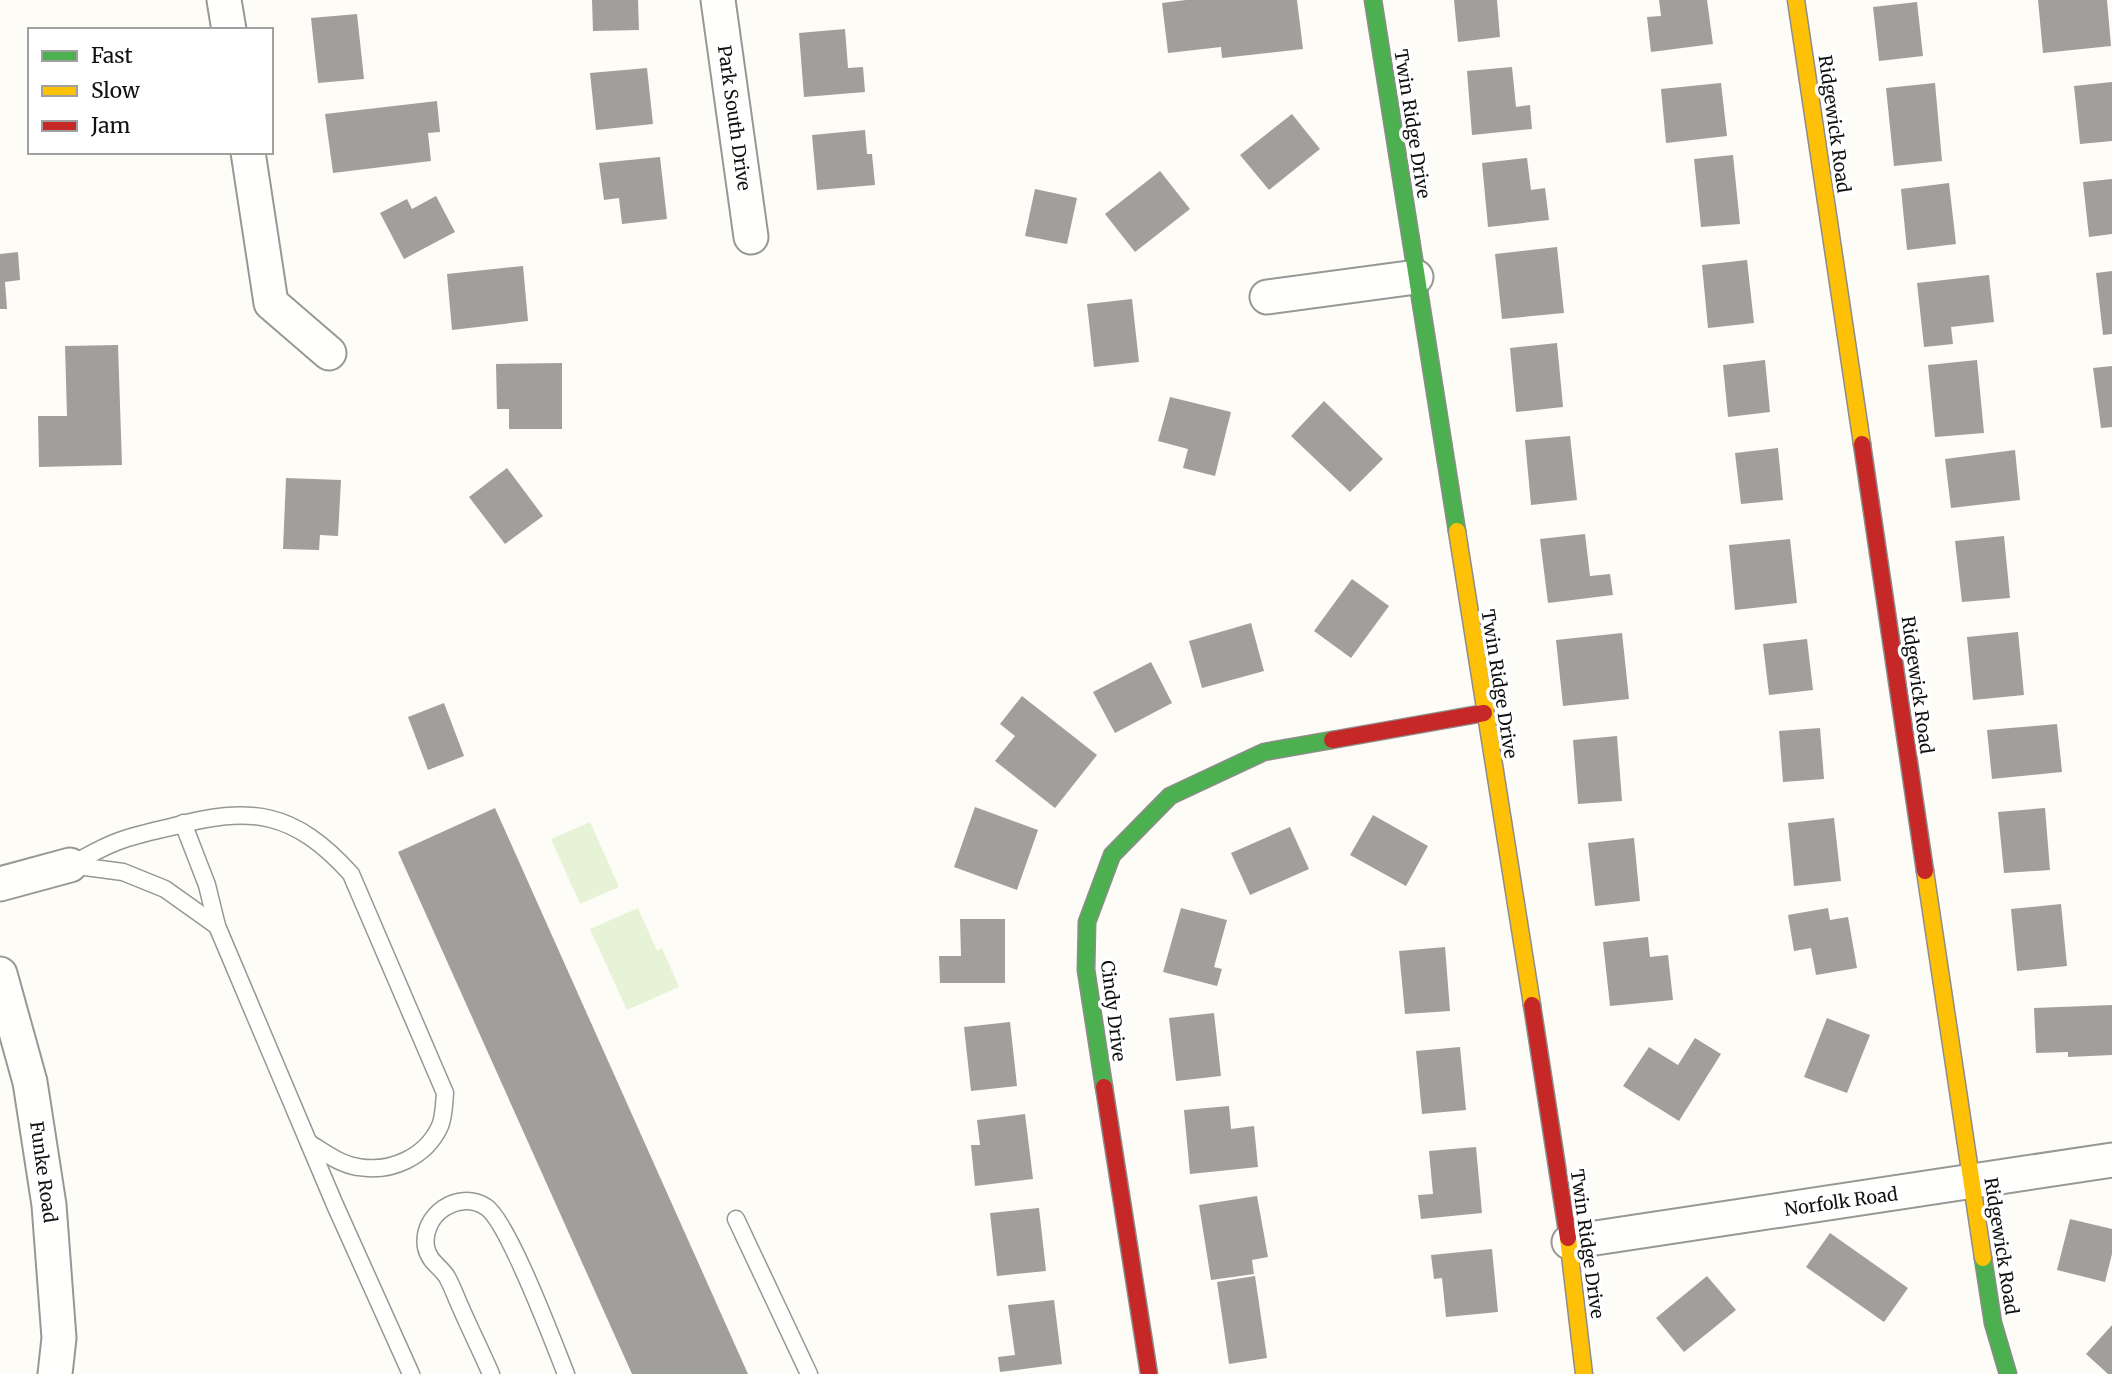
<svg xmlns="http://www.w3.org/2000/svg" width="2112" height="1374" font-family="Merriweather,serif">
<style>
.green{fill:#e7f3d7}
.building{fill:#a19f9c}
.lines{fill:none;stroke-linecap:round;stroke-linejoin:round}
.lane-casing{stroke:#979795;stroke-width:19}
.street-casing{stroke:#979795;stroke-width:37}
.fast-casing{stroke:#8e8d8b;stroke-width:19}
.slow-casing{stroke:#8e8d8b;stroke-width:19}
.jam-casing{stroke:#8e8d8b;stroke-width:19}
.lane{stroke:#fffffe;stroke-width:16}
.street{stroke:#fffffe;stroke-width:33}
.fast{stroke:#4caf50;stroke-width:16}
.slow{stroke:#ffc107;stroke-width:16}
.jam{stroke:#c62828;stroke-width:16}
.labels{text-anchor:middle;stroke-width:7;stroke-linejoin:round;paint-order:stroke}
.street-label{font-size:18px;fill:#111;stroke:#fff}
</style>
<rect width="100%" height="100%" fill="#fdfcf7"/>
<g class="green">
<path d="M590,822L619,887L580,904L551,839Z"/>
<path d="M638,908L657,951L662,948L679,987L627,1010L590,929Z"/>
</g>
<g class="building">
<path d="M592,0H638L639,30L593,31Z"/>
<path d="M1186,0H1297L1303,49L1222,58L1221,47L1168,53L1162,3Z"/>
<path d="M1454,0H1497L1500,37L1458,42Z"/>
<path d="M1659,0H1707L1713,44L1651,52L1647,17L1661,16Z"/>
<path d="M2038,0H2107L2111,46L2043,53Z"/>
<path d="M1917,2L1923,56L1879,61L1873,7Z"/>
<path d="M357,14L364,79L318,83L311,18Z"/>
<path d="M845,29L848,68L863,67L865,92L804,97L799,33Z"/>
<path d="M1512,67L1516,107L1530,105L1532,129L1472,135L1467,71Z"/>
<path d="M647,68L653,124L596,130L590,73Z"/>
<path d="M2112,82V141L2080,144L2074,86Z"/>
<path d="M1721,83L1727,136L1666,143L1661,89Z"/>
<path d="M1935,83L1942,161L1894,166L1886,88Z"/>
<path d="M437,101L440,132L428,133L431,161L333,173L325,114Z"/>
<path d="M1292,114L1320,149L1269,190L1240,155Z"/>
<path d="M865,130L867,154H872L875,185L817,190L812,135Z"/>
<path d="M1733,155L1740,224L1701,227L1694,159Z"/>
<path d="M660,157L667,219L622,224L619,198L604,200L599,163Z"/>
<path d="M1527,158L1531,190L1545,188L1549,220L1488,227L1482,163Z"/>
<path d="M1160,171L1190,209L1135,252L1105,214Z"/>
<path d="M2112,179V234L2089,237L2083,182Z"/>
<path d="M1949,183L1956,244L1907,250L1901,189Z"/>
<path d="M1035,189L1077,198L1067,244L1025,236Z"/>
<path d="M436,196L455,232L404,259L380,213L407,199L412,209Z"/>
<path d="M1557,247L1564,313L1502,319L1495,254Z"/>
<path d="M18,252L20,280L5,282L7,309H0V254Z"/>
<path d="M1747,260L1754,323L1708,328L1702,265Z"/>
<path d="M523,266L528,321L452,330L447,274Z"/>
<path d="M2112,271V334L2103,335L2096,273Z"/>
<path d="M1989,275L1994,322L1951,327L1953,344L1924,347L1917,283Z"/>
<path d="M1132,299L1139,362L1094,367L1087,304Z"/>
<path d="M1557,343L1563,407L1516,412L1510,348Z"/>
<path d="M118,345L122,465L39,467L38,416H67L65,346Z"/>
<path d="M1765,360L1770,412L1728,417L1723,365Z"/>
<path d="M1977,360L1984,433L1935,437L1928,365Z"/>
<path d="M562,363V429H509V409H497L496,364Z"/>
<path d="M2112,366V427L2101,428L2093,368Z"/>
<path d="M1170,397L1231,412L1215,476L1183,468L1188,449L1158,441Z"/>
<path d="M1324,401L1383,459L1350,492L1291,436Z"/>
<path d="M1570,436L1577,500L1531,505L1525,440Z"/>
<path d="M1778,448L1783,500L1741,504L1735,453Z"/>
<path d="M2015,450L2020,500L1951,508L1945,459Z"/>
<path d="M507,468L543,516L505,544L469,497Z"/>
<path d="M286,478L341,480L338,536L320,535L319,550L283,549Z"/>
<path d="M1585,534L1590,576L1610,574L1613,595L1548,603L1540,539Z"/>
<path d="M2004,536L2010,598L1962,602L1955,541Z"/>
<path d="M1790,539L1797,603L1735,610L1729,545Z"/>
<path d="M1352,579L1389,606L1351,658L1314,631Z"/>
<path d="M1251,623L1264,671L1202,688L1189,641Z"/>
<path d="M2018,632L2024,695L1973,700L1967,637Z"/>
<path d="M1622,633L1629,699L1563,706L1556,640Z"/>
<path d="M1807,639L1813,690L1769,695L1763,644Z"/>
<path d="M1151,662L1172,703L1115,733L1093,692Z"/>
<path d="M1022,696L1097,755L1055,808L995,761L1015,736L1000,724Z"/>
<path d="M444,703L464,756L428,770L408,717Z"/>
<path d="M2057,724L2062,772L1992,779L1987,730Z"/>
<path d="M1820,728L1824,779L1783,782L1779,731Z"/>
<path d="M1617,736L1622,801L1578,804L1573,740Z"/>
<path d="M975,807L1038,830L1017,890L954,867Z"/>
<path d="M495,808L748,1374H632L398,852Z"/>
<path d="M2045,808L2050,870L2004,873L1998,812Z"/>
<path d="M1373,815L1428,846L1406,886L1350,855Z"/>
<path d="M1834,818L1841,881L1794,886L1788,823Z"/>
<path d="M1290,827L1309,869L1250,895L1231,853Z"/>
<path d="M1634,838L1640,901L1595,906L1588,843Z"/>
<path d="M2061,904L2067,966L2017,971L2011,909Z"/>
<path d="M1181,908L1227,920L1214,967L1222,969L1217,986L1163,972Z"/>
<path d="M1828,908L1830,920L1848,917L1857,968L1816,975L1811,948L1794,951L1788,915Z"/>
<path d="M960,919H1005V983H940L939,956H961Z"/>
<path d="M1648,937L1650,957L1668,955L1673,1000L1610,1006L1603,942Z"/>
<path d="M1445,947L1450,1011L1405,1014L1399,951Z"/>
<path d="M2112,1005V1055L2068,1057V1052L2036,1053L2034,1008Z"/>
<path d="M1214,1013L1221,1076L1176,1081L1169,1018Z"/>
<path d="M1827,1018L1870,1035L1847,1093L1804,1077Z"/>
<path d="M1010,1022L1017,1086L971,1091L964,1027Z"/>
<path d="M1695,1038L1721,1054L1679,1121L1623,1086L1649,1047L1678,1065Z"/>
<path d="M1460,1047L1466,1110L1422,1114L1416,1051Z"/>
<path d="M1229,1106L1231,1129L1254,1126L1258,1167L1190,1174L1184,1110Z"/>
<path d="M1025,1114L1033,1179L975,1186L971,1145H980L977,1120Z"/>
<path d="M1476,1147L1482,1213L1421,1219L1418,1195L1433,1194L1429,1151Z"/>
<path d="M1257,1196L1268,1257L1252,1260L1254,1274L1211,1280L1199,1205Z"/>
<path d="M1039,1208L1046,1271L997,1276L990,1213Z"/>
<path d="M2070,1219L2112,1229V1254L2105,1282L2057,1270Z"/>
<path d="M1830,1233L1908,1288L1884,1322L1806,1267Z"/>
<path d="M1492,1249L1498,1312L1446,1317L1442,1278L1434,1279L1431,1255Z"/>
<path d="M1255,1276L1267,1358L1229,1364L1217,1282Z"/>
<path d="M1707,1276L1736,1310L1684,1352L1656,1318Z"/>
<path d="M1054,1300L1062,1364L1000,1372L998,1357L1015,1355L1008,1305Z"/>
<path d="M2112,1325V1374H2108L2086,1354Z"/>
</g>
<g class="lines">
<g class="lane-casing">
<g id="lane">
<path d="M183,823L207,885L217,926L335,1205L411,1374"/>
<path d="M70,865C86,857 102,847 119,841C135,835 154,831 171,827C251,805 294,811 351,874L445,1093C444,1104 444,1117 440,1126C426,1157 391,1173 358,1167C339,1164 324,1152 309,1143"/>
<path d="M70,865L123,872L165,889L217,926"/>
<path d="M736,1219L809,1374"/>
<path d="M491,1374C481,1351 470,1329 460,1306C456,1297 452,1286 447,1277C440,1266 429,1262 426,1247C421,1215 458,1189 486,1207C508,1221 554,1344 566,1374"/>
</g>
</g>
<g class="street-casing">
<g id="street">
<path d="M224,0L229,30"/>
<path d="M718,0L751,237"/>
<path d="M248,152L271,303L329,353"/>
<path d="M1267,297L1416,277"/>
<path d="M0,884L70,865"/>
<path d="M0,974L30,1082L49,1205L59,1338L55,1374"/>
<path d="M1569,1242L2112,1160"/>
</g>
</g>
<g class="fast-casing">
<g id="fast">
<path d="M1373,0L1457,531"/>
<path d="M1104,1087L1086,970L1087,922L1112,855L1170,796L1264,752L1332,740"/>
<path d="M1983,1258L1993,1323L2008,1374"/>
</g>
</g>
<g class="slow-casing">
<g id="slow">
<path d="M1796,0L1862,444"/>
<path d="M1457,531L1532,1005"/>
<path d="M1925,871L1983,1258"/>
<path d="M1568,1238L1584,1374"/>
</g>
</g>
<g class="jam-casing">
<g id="jam">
<path d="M1862,444L1925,871"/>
<path d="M1332,740L1484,713"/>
<path d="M1532,1005L1568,1238"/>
<path d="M1104,1087L1149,1374"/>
</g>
</g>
<use href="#lane" class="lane"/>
<use href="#street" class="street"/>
<use href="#fast" class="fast"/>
<use href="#slow" class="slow"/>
<use href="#jam" class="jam"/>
</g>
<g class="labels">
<g class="street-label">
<text transform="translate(734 118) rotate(82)" y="6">Park South Drive</text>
<text transform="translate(1412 124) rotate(81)" y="6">Twin Ridge Drive</text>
<text transform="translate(1834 124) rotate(82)" y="6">Ridgewick Road</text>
<text transform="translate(1499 684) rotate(81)" y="6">Twin Ridge Drive</text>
<text transform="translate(1917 685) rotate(82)" y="6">Ridgewick Road</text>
<text transform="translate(1113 1011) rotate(83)" y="6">Cindy Drive</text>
<text transform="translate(43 1172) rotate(82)" y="6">Funke Road</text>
<text transform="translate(1841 1202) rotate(-8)" y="6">Norfolk Road</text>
<text transform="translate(1587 1244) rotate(82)" y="6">Twin Ridge Drive</text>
<text transform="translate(2001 1246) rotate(81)" y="6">Ridgewick Road</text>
</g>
</g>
<rect x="28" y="28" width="245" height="126" fill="#ffffff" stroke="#a0a0a0" stroke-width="2"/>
<rect x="42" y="51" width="35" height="10" fill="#4caf50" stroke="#a0a0a0" stroke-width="2"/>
<text x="91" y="63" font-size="21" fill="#111111">Fast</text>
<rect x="42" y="86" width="35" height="10" fill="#ffc107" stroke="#a0a0a0" stroke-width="2"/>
<text x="91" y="98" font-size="21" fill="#111111">Slow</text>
<rect x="42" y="121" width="35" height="10" fill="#c62828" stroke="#a0a0a0" stroke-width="2"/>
<text x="91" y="133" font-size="21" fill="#111111">Jam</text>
</svg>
